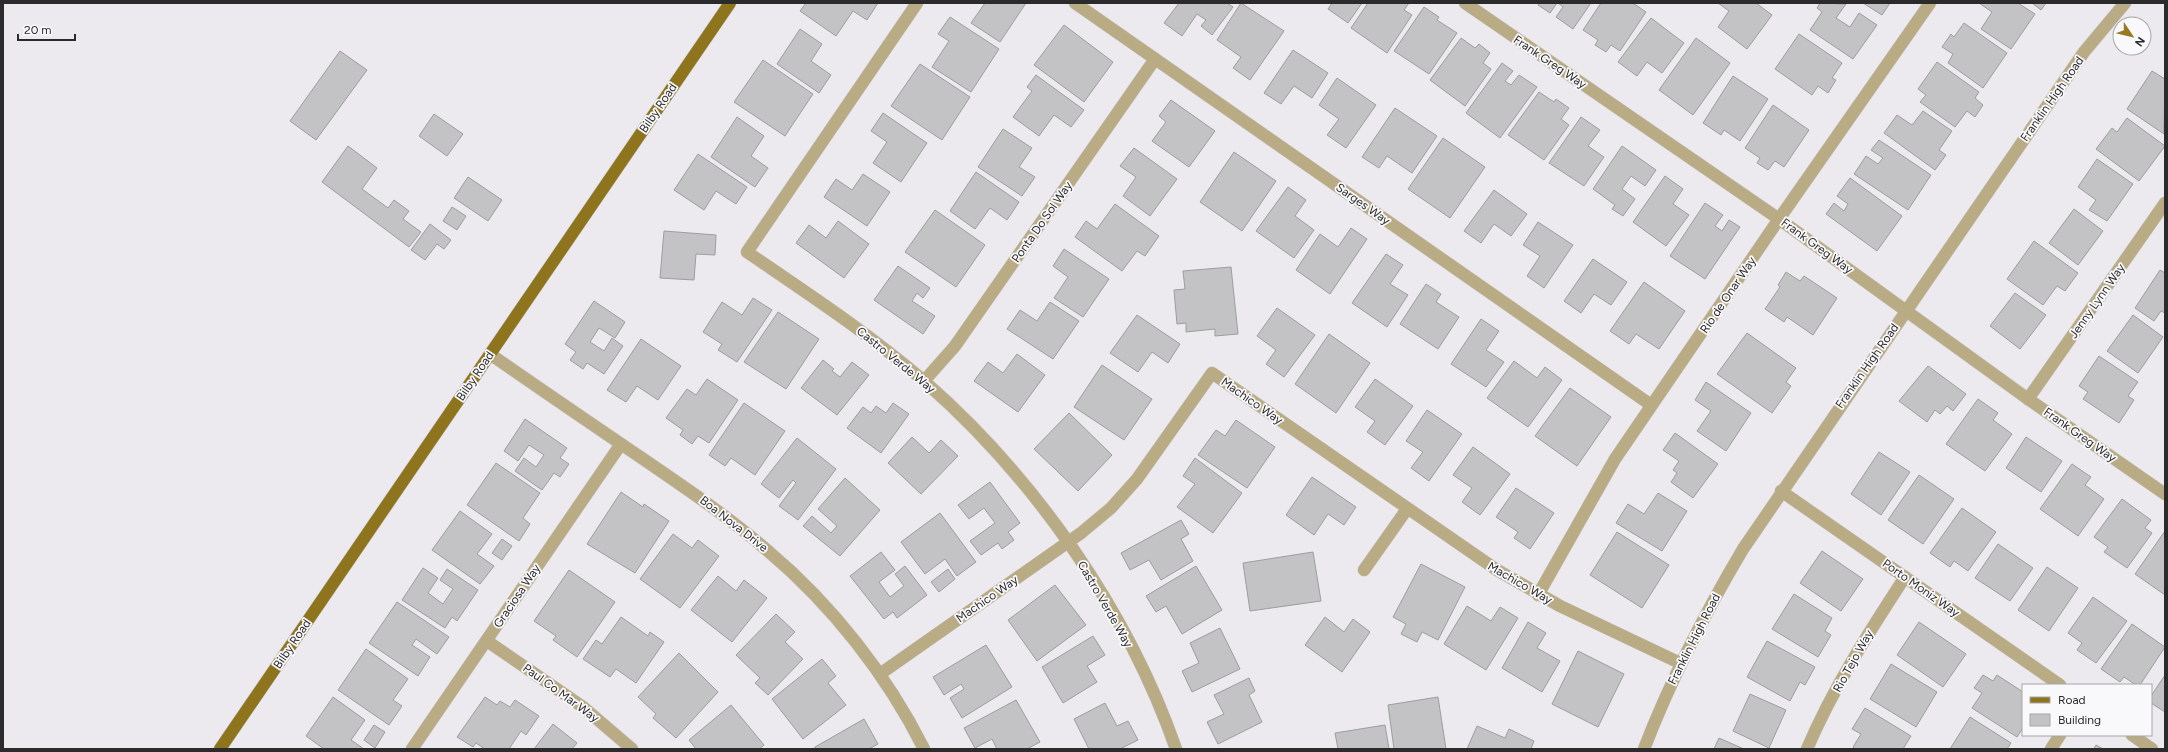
<svg xmlns="http://www.w3.org/2000/svg" width="2168" height="752" font-family="Figtree,sans-serif">
<style>
.building{fill:#c3c2c5;stroke:#9d9c9f}
.lines{fill:none;stroke-linecap:round;stroke-linejoin:round}
.minor-casing{stroke:#c9c8cb;stroke-width:13}
.major-casing{stroke:#c9c8cb;stroke-width:13}
.minor{stroke:#b9ab84;stroke-width:12}
.major{stroke:#8f741e;stroke-width:12}
.labels{text-anchor:middle;stroke-width:3.5;stroke-linejoin:round;paint-order:stroke}
.street-label{font-size:12px;fill:#2b2b2c;stroke:#f9f8fb}
</style>
<rect width="100%" height="100%" fill="#eceaee"/>
<g class="building">
<path d="M806,3H878L867,20L853,11L836,36L800,11Z"/>
<path d="M985,3H1026L1000,42L971,23Z"/>
<path d="M1179,3H1227L1233,7L1212,35L1201,26L1206,20L1197,14L1182,36L1164,23Z"/>
<path d="M1241,3L1284,31L1250,80L1233,68L1241,57L1217,40Z"/>
<path d="M1332,3H1362L1348,23L1328,9Z"/>
<path d="M1368,3H1409L1404,10L1412,15L1387,53L1351,28Z"/>
<path d="M1539,3H1557L1550,13L1538,5Z"/>
<path d="M1558,3H1591L1573,29L1556,17L1563,7Z"/>
<path d="M1601,3H1633L1646,12L1620,51L1611,45L1606,52L1595,45L1598,40L1583,30Z"/>
<path d="M1718,3H1756L1772,15L1747,49L1718,27L1729,11Z"/>
<path d="M1820,3L1846,4L1836,18L1850,27L1859,13L1877,25L1853,59L1810,30L1822,12L1817,8Z"/>
<path d="M1863,3H1890L1882,15Z"/>
<path d="M1979,3H2018L2035,14L2011,49L1981,29L1992,12Z"/>
<path d="M2032,3H2046L2041,10Z"/>
<path d="M1424,7L1439,17L1437,20L1457,33L1429,74L1394,51Z"/>
<path d="M950,17L999,49L971,92L932,67L949,41L938,34Z"/>
<path d="M1651,18L1684,43L1662,73L1647,62L1637,76L1618,62Z"/>
<path d="M1964,23L2007,53L1983,88L1948,63L1953,54L1942,47L1951,34L1954,37Z"/>
<path d="M1064,25L1113,62L1084,102L1034,65Z"/>
<path d="M800,29L822,44L811,61L831,75L819,93L777,64Z"/>
<path d="M1799,34L1842,63L1832,78L1836,80L1828,93L1818,86L1812,95L1775,69Z"/>
<path d="M1461,38L1475,48L1479,44L1490,53L1483,63L1491,69L1465,106L1430,80Z"/>
<path d="M1696,38L1730,63L1693,115L1659,90Z"/>
<path d="M1293,50L1328,73L1312,98L1294,86L1281,104L1264,93Z"/>
<path d="M340,51L367,70L316,140L290,121Z"/>
<path d="M763,60L813,94L785,136L734,102Z"/>
<path d="M1937,62L1979,92L1975,98L1983,105L1975,117L1967,111L1955,127L1920,102L1926,95L1918,89Z"/>
<path d="M1502,63L1513,71L1505,81L1511,85L1519,75L1537,87L1500,138L1466,113Z"/>
<path d="M920,64L970,97L942,140L891,106Z"/>
<path d="M2152,71L2165,79L2164,134L2127,109Z"/>
<path d="M1036,75L1084,110L1071,127L1054,115L1039,136L1013,117L1032,91L1027,87Z"/>
<path d="M1733,76L1768,99L1740,141L1724,130L1721,135L1703,123Z"/>
<path d="M1337,78L1376,105L1346,148L1327,135L1339,119L1319,105Z"/>
<path d="M1539,92L1554,102L1556,99L1569,108L1561,119L1569,125L1544,160L1508,135Z"/>
<path d="M1171,100L1215,131L1189,167L1152,141L1166,122L1159,116Z"/>
<path d="M1773,105L1809,130L1784,167L1775,161L1768,170L1757,163L1760,158L1745,148Z"/>
<path d="M1395,108L1437,136L1412,173L1387,156L1379,168L1362,157Z"/>
<path d="M1923,111L1952,131L1939,150L1946,155L1935,170L1884,133L1897,115L1912,125Z"/>
<path d="M883,113L927,143L901,182L873,163L887,142L871,131Z"/>
<path d="M434,114L463,134L447,156L419,136Z"/>
<path d="M737,117L764,136L751,156L768,168L755,187L711,157Z"/>
<path d="M1581,117L1600,130L1588,146L1604,157L1584,186L1549,163Z"/>
<path d="M2127,118L2165,146L2139,181L2096,149L2112,128L2117,132Z"/>
<path d="M1003,129L1032,148L1019,167L1035,177L1022,196L978,167Z"/>
<path d="M1443,138L1485,167L1450,218L1408,189Z"/>
<path d="M1879,140L1931,175L1908,210L1854,174L1866,156L1878,164L1883,158L1871,150Z"/>
<path d="M348,146L377,168L362,189L388,208L394,200L409,211L403,219L421,232L409,247L322,182Z"/>
<path d="M1622,146L1656,170L1645,186L1631,176L1622,189L1635,199L1623,216L1612,209L1615,205L1593,189Z"/>
<path d="M1134,148L1177,179L1150,216L1123,196L1136,177L1120,166Z"/>
<path d="M1234,152L1276,181L1242,231L1200,202Z"/>
<path d="M698,154L747,187L736,204L716,191L704,210L674,190Z"/>
<path d="M2097,159L2133,184L2107,221L2089,210L2096,200L2078,187Z"/>
<path d="M976,172L1019,202L1007,220L990,208L975,229L950,211Z"/>
<path d="M863,174L890,192L867,226L824,197L836,179L852,190Z"/>
<path d="M1665,176L1683,189L1673,204L1689,215L1666,246L1633,222Z"/>
<path d="M468,177L502,200L488,221L454,198Z"/>
<path d="M1850,178L1902,216L1877,251L1826,214L1834,203L1844,211L1848,204L1837,196Z"/>
<path d="M1288,187L1306,200L1295,216L1314,230L1294,258L1256,231Z"/>
<path d="M1494,190L1527,214L1511,236L1494,224L1481,243L1464,231Z"/>
<path d="M1705,203L1723,215L1715,226L1722,231L1729,220L1740,227L1705,279L1670,256Z"/>
<path d="M1115,204L1159,236L1145,256L1137,251L1122,271L1075,237L1086,221L1097,229Z"/>
<path d="M452,207L466,216L457,230L443,221Z"/>
<path d="M2074,209L2103,231L2078,265L2049,243Z"/>
<path d="M935,210L985,245L956,287L905,252Z"/>
<path d="M838,221L869,244L844,278L796,243L809,225L826,238Z"/>
<path d="M1538,222L1573,245L1544,288L1527,276L1540,256L1523,245Z"/>
<path d="M430,224L451,240L444,249L437,244L425,260L411,250Z"/>
<path d="M1351,228L1367,239L1330,294L1296,270L1320,234L1338,247Z"/>
<path d="M664,231L716,235L715,255L696,254L694,280L660,278Z"/>
<path d="M2034,241L2078,273L2065,291L2057,286L2043,305L2007,279Z"/>
<path d="M1064,249L1109,279L1083,317L1054,298L1068,277L1053,266Z"/>
<path d="M1386,254L1403,265L1390,284L1408,295L1387,327L1352,303Z"/>
<path d="M1593,259L1627,282L1611,305L1594,294L1581,313L1564,301Z"/>
<path d="M898,266L930,288L923,298L917,293L912,301L935,316L923,334L874,300Z"/>
<path d="M1231,267L1238,334L1215,336V329L1186,332V323L1177,324L1174,290L1185,289L1183,271Z"/>
<path d="M2160,270L2165,273V313L2161,311L2154,321L2135,308Z"/>
<path d="M1786,272L1800,281L1804,276L1837,298L1813,335L1787,317L1784,322L1765,309L1780,287L1778,285Z"/>
<path d="M1644,282L1685,311L1659,349L1636,334L1629,344L1610,331Z"/>
<path d="M1426,284L1441,294L1436,302L1459,317L1438,349L1400,324Z"/>
<path d="M2015,293L2046,315L2020,349L1990,326Z"/>
<path d="M753,298L772,310L737,362L718,350L722,344L703,332L722,302L742,315Z"/>
<path d="M594,301L625,322L615,338L599,328L590,342L604,351L612,338L623,346L604,374L587,363L583,369L570,360L576,352L565,344Z"/>
<path d="M1050,302L1079,321L1053,359L1007,329L1020,310L1037,321Z"/>
<path d="M1277,308L1315,335L1284,377L1266,364L1276,350L1257,336Z"/>
<path d="M778,312L819,339L786,389L744,362Z"/>
<path d="M1137,315L1180,344L1168,363L1152,352L1138,372L1110,353Z"/>
<path d="M2133,315L2163,337L2138,373L2107,351Z"/>
<path d="M1481,319L1499,331L1486,350L1504,362L1486,387L1451,364Z"/>
<path d="M1747,333L1796,368L1786,382L1791,386L1772,413L1717,374Z"/>
<path d="M1329,334L1370,363L1336,413L1295,384Z"/>
<path d="M641,339L681,366L658,400L637,386L626,402L607,390Z"/>
<path d="M1017,354L1045,375L1018,412L974,381L988,362L1003,373Z"/>
<path d="M2099,356L2138,382L2128,396L2134,400L2119,423L2083,399L2088,392L2079,386Z"/>
<path d="M823,360L834,369L832,371L840,377L852,362L869,375L837,415L801,388Z"/>
<path d="M1514,361L1537,378L1545,367L1562,380L1528,427L1487,398Z"/>
<path d="M1102,365L1152,399L1124,440L1074,407Z"/>
<path d="M1928,366L1966,394L1953,411L1947,406L1940,414L1935,410L1927,422L1899,401Z"/>
<path d="M707,379L738,400L709,443L698,436L692,444L680,435L683,430L666,418L687,389L696,395Z"/>
<path d="M1375,379L1413,406L1385,445L1367,432L1375,421L1355,407Z"/>
<path d="M1706,382L1751,413L1726,451L1697,431L1711,411L1695,400Z"/>
<path d="M1570,388L1611,417L1577,466L1535,436Z"/>
<path d="M1978,399L1998,413L1993,420L2012,434L1985,471L1946,444Z"/>
<path d="M744,403L785,431L755,475L731,458L725,466L709,455Z"/>
<path d="M893,403L909,414L881,453L847,428L863,407L871,413L876,406L886,413Z"/>
<path d="M1427,410L1462,434L1429,481L1411,468L1423,452L1406,441Z"/>
<path d="M1069,413L1112,455L1078,491L1034,449Z"/>
<path d="M525,419L567,448L560,458L569,464L560,477L554,473L542,490L515,471L524,458L536,467L544,455L529,445L518,461L504,451Z"/>
<path d="M1236,420L1275,447L1247,488L1198,455L1216,430L1225,436Z"/>
<path d="M1675,433L1718,464L1693,498L1671,482L1677,473L1673,470L1679,461L1663,450Z"/>
<path d="M912,437L929,453L941,440L958,456L921,494L888,463Z"/>
<path d="M2026,437L2062,461L2041,492L2006,468Z"/>
<path d="M797,438L836,469L798,520L779,506L796,483L793,480L779,498L761,484Z"/>
<path d="M1473,447L1510,474L1480,515L1462,502L1472,488L1453,475Z"/>
<path d="M1879,452L1910,472L1881,515L1851,494Z"/>
<path d="M1195,458L1242,493L1213,533L1177,507L1195,484L1183,476Z"/>
<path d="M496,463L540,493L523,518L530,524L519,541L467,505Z"/>
<path d="M2072,464L2091,477L2085,485L2104,499L2078,536L2040,509Z"/>
<path d="M1919,475L1954,499L1923,544L1888,520Z"/>
<path d="M1312,477L1356,507L1344,525L1328,514L1314,535L1286,515Z"/>
<path d="M845,478L880,510L840,556L803,526L812,516L831,533L837,526L818,509Z"/>
<path d="M990,482L1020,523L1008,532L1014,540L1002,549L998,543L981,555L970,541L995,523L984,508L969,519L958,505Z"/>
<path d="M1516,488L1554,513L1530,549L1514,538L1518,532L1496,517Z"/>
<path d="M621,492L643,507L644,504L669,521L635,573L587,544Z"/>
<path d="M1658,493L1687,511L1662,551L1616,523L1628,504L1644,514Z"/>
<path d="M2122,499L2151,520L2145,528L2152,533L2127,568L2104,552L2108,547L2094,537Z"/>
<path d="M1962,508L1996,532L1968,571L1954,561L1950,567L1930,553Z"/>
<path d="M460,511L492,534L477,554L494,566L480,584L432,550Z"/>
<path d="M940,513L976,562L957,576L945,559L925,574L901,542Z"/>
<path d="M1181,520L1189,534L1181,539L1193,561L1161,580L1149,560L1130,570L1121,553Z"/>
<path d="M2165,531V595L2135,574Z"/>
<path d="M1617,532L1669,565L1642,608L1590,575Z"/>
<path d="M673,534L692,548L698,540L719,556L680,608L640,579Z"/>
<path d="M502,539L512,546L502,560L492,553Z"/>
<path d="M1998,544L2033,568L2010,601L1975,578Z"/>
<path d="M1822,551L1863,579L1841,611L1800,583Z"/>
<path d="M881,552L895,570L879,582L890,597L904,586L895,574L905,566L927,595L897,618L893,612L884,619L850,576Z"/>
<path d="M1313,552L1321,601L1250,611L1243,563Z"/>
<path d="M1421,564L1465,587L1438,640L1422,632L1417,642L1401,634L1406,624L1393,617Z"/>
<path d="M1196,566L1222,610L1182,634L1166,606L1156,612L1146,596Z"/>
<path d="M2047,567L2078,588L2049,631L2018,610Z"/>
<path d="M423,568L438,578L428,593L443,604L453,589L440,580L447,569L478,590L457,621L452,617L445,628L402,600Z"/>
<path d="M948,569L955,579L939,592L931,582Z"/>
<path d="M569,570L615,602L577,657L553,640L556,636L534,621Z"/>
<path d="M718,576L736,591L744,580L767,598L732,642L691,610Z"/>
<path d="M1055,585L1086,625L1037,661L1008,620Z"/>
<path d="M1794,594L1832,618L1825,631L1831,635L1818,657L1772,629Z"/>
<path d="M2093,597L2127,621L2096,663L2077,650L2082,643L2068,633Z"/>
<path d="M397,602L449,637L437,654L416,639L412,645L430,657L418,676L369,643Z"/>
<path d="M1467,606L1491,621L1500,607L1518,618L1486,670L1444,644Z"/>
<path d="M776,614L795,632L785,642L803,659L768,695L755,683L760,678L736,655Z"/>
<path d="M621,617L648,636L650,632L664,642L636,683L616,669L610,677L583,659L596,640L602,644Z"/>
<path d="M1325,617L1344,632L1353,619L1370,632L1342,672L1305,645Z"/>
<path d="M1528,622L1546,633L1537,648L1560,661L1542,692L1502,668Z"/>
<path d="M1919,622L1966,654L1943,687L1897,655Z"/>
<path d="M2132,624L2165,647L2140,685H2136L2124,677L2120,682L2101,669Z"/>
<path d="M1220,628L1240,669L1192,692L1182,671L1199,663L1190,643Z"/>
<path d="M1093,636L1105,655L1087,666L1097,682L1063,703L1042,667Z"/>
<path d="M1767,641L1815,667L1805,685L1800,682L1790,701L1747,677Z"/>
<path d="M986,645L1012,687L962,718L950,698L964,689L961,684L944,695L933,677Z"/>
<path d="M366,649L408,679L393,700L402,706L389,725L338,690Z"/>
<path d="M1578,651L1624,674L1598,727L1552,704Z"/>
<path d="M679,653L718,692L676,738L653,718L656,714L638,697Z"/>
<path d="M822,659L836,676L828,683L846,705L803,739L772,699Z"/>
<path d="M1891,664L1937,692L1916,727L1870,699Z"/>
<path d="M1983,675L1993,681L1997,675L2023,692V728L2017,737L1972,708L1982,693L1974,688Z"/>
<path d="M2165,675V712L2151,703V696Z"/>
<path d="M1249,678L1255,691L1249,695L1262,722L1218,744L1207,722L1224,714L1214,695Z"/>
<path d="M1750,694L1786,710L1769,748L1733,731Z"/>
<path d="M333,697L365,720L351,740L364,749H324L306,736Z"/>
<path d="M485,697L497,705L500,701L510,707L515,700L539,716L526,735L521,731L509,749H485L476,743L473,747L457,737Z"/>
<path d="M1438,697L1446,749H1394L1388,705Z"/>
<path d="M1016,700L1040,742L1027,749H997L992,739L975,748L964,728Z"/>
<path d="M1105,703L1117,726L1128,721L1138,740L1120,749H1089L1074,719Z"/>
<path d="M731,705L764,745L759,749H696L689,740Z"/>
<path d="M1865,708L1911,736L1903,749H1855L1853,747L1861,734L1852,729Z"/>
<path d="M1970,717L2011,743L2007,749H1950Z"/>
<path d="M864,719L878,744L869,749H815V747Z"/>
<path d="M553,724L577,743L572,749H534Z"/>
<path d="M374,725L385,732L375,748L364,740Z"/>
<path d="M1385,725L1389,749H1338L1335,733Z"/>
<path d="M1477,726L1505,738L1509,729L1534,741L1531,749H1467Z"/>
<path d="M1719,738L1744,749H1714Z"/>
<path d="M2096,745L2103,749H2094Z"/>
</g>
<g class="lines">
<g class="minor-casing">
<g id="minor">
<path d="M917,3L747,252C807,293 868,333 924,381C1034,477 1128,611 1176,749"/>
<path d="M1075,3L1651,405"/>
<path d="M1465,3L1779,219L2028,399L2165,494"/>
<path d="M490,354C543,391 596,427 649,463C690,491 731,519 768,551C832,605 887,675 924,749"/>
<path d="M924,381L955,346L1155,59"/>
<path d="M2028,399L2165,203"/>
<path d="M1781,491L2060,685"/>
<path d="M1364,570L1407,509"/>
<path d="M1538,595L1615,459L1779,219L1930,3"/>
<path d="M487,641L583,707L632,749"/>
<path d="M880,674L1081,533L1111,508L1137,479L1212,373L1497,570L1560,606L1680,663"/>
<path d="M2132,735L2152,749"/>
<path d="M412,749L621,444"/>
<path d="M1644,749C1671,679 1705,613 1743,549L2084,52L2125,3"/>
<path d="M1807,749C1833,688 1869,632 1905,577"/>
<path d="M2051,749L2060,735"/>
</g>
</g>
<g class="major-casing">
<path id="major" d="M220,749L730,3"/>
</g>
<use href="#minor" class="minor"/>
<use href="#major" class="major"/>
</g>
<g class="labels">
<g class="street-label">
<text transform="translate(1550 62) rotate(34)" y="4">Frank Greg Way</text>
<text transform="translate(2052 99) rotate(-55)" y="4">Franklin High Road</text>
<text transform="translate(658 108) rotate(-56)" y="4">Bilby Road</text>
<text transform="translate(1363 204) rotate(35)" y="4">Sarges Way</text>
<text transform="translate(1042 222) rotate(-55)" y="4">Ponta Do Sol Way</text>
<text transform="translate(1817 246) rotate(36)" y="4">Frank Greg Way</text>
<text transform="translate(1728 295) rotate(-56)" y="4">Rio de Onar Way</text>
<text transform="translate(2097 301) rotate(-55)" y="4">Jenny Lynn Way</text>
<text transform="translate(896 360) rotate(39)" y="4">Castro Verde Way</text>
<text transform="translate(1867 366) rotate(-55)" y="4">Franklin High Road</text>
<text transform="translate(475 376) rotate(-56)" y="4">Bilby Road</text>
<text transform="translate(1252 401) rotate(35)" y="4">Machico Way</text>
<text transform="translate(2080 435) rotate(35)" y="4">Frank Greg Way</text>
<text transform="translate(734 524) rotate(38)" y="4">Boa Nova Drive</text>
<text transform="translate(1520 583) rotate(30)" y="4">Machico Way</text>
<text transform="translate(1921 588) rotate(35)" y="4">Porto Moniz Way</text>
<text transform="translate(517 596) rotate(-56)" y="4">Graciosa Way</text>
<text transform="translate(987 599) rotate(-35)" y="4">Machico Way</text>
<text transform="translate(1105 604) rotate(60)" y="4">Castro Verde Way</text>
<text transform="translate(1694 639) rotate(-63)" y="4">Franklin High Road</text>
<text transform="translate(292 644) rotate(-56)" y="4">Bilby Road</text>
<text transform="translate(1853 661) rotate(-61)" y="4">Rio Tejo Way</text>
<text transform="translate(561 693) rotate(36)" y="4">Paul Co Mar Way</text>
</g>
</g>
<rect width="2168" height="752" fill="none" stroke="#2b2b2c" stroke-width="8"/>
<rect x="2022" y="684" width="130" height="52" fill="#f9f8fb" stroke="#a7a6a8"/>
<rect x="2030" y="697" width="20" height="6" fill="#8f741e" stroke="#a7a6a8"/>
<text x="2058" y="704" font-size="12" fill="#2b2b2c">Road</text>
<rect x="2030" y="714" width="20" height="12" fill="#c3c2c5" stroke="#a7a6a8"/>
<text x="2058" y="724" font-size="12" fill="#2b2b2c">Building</text>
<g transform="translate(2132 36) rotate(125)"><circle r="19" fill="#f9f8fb" stroke="#a7a6a8"/>
<path d="M0-3L7 15L0 10L-7 15Z" fill="#977b23"/>
<text y="-6" font-size="11" font-weight="bold" text-anchor="middle" fill="#2b2b2c">N</text>
</g>
<path d="M18 34v6h57v-6" fill="none" stroke="#2b2b2c" stroke-width="2"/>
<text x="24" y="34" font-size="12" fill="#2b2b2c" stroke="#f9f8fb" stroke-width="3" paint-order="stroke">20 m</text>
</svg>
